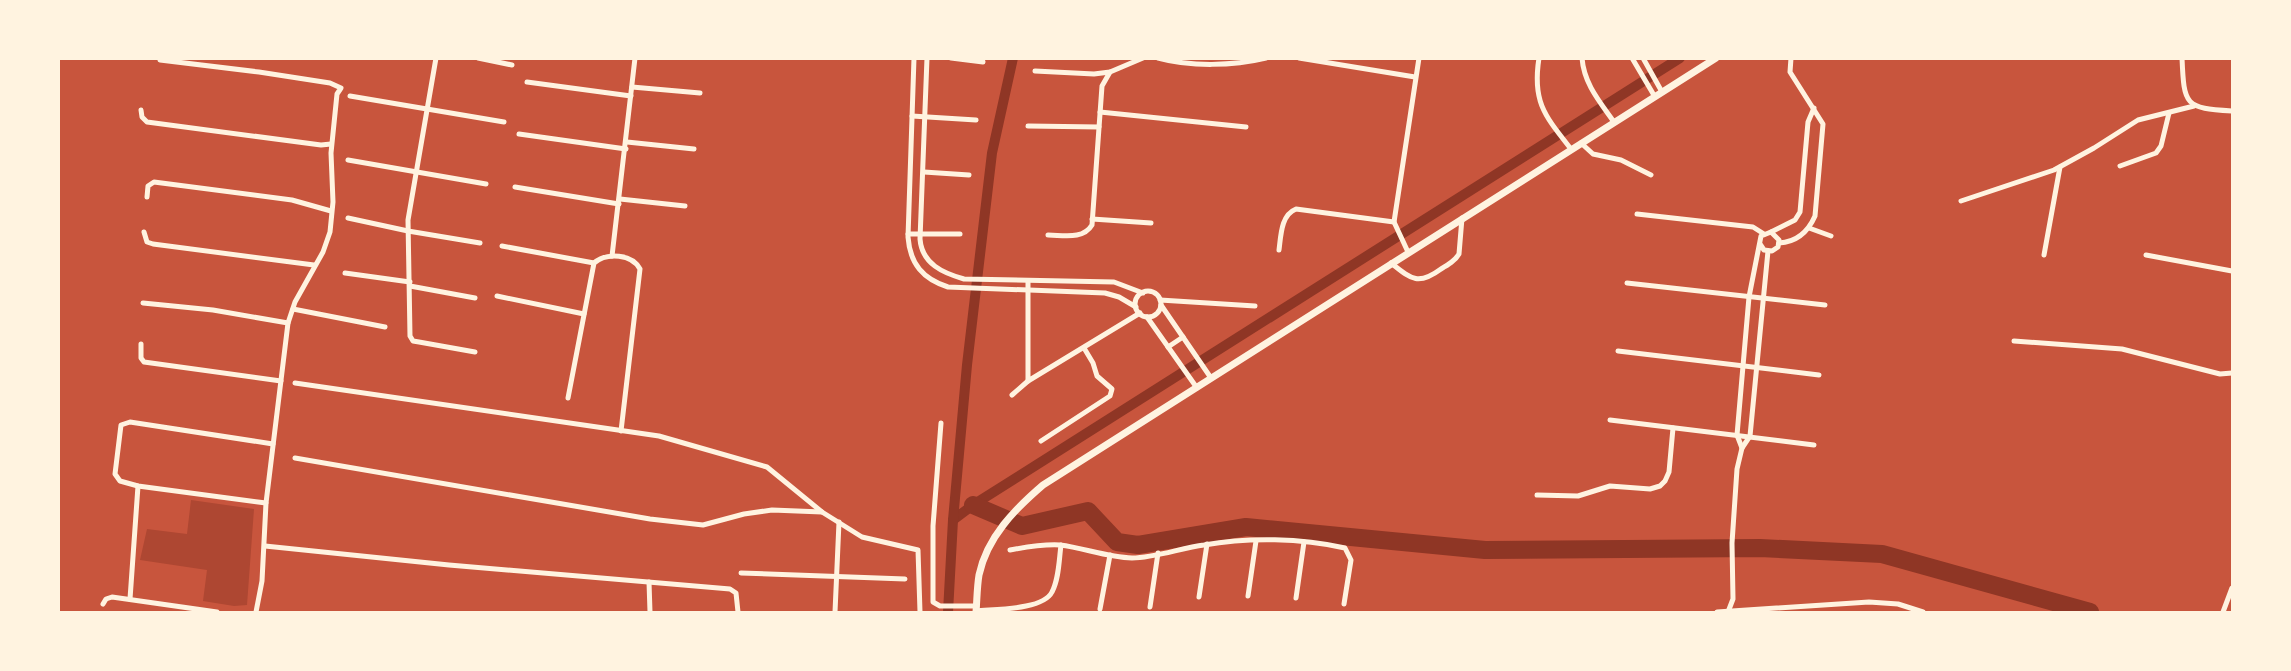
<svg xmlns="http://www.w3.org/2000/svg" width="2291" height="671" font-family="Manrope,sans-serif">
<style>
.green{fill:#ae4732}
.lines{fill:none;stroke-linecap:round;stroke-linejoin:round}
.canal{stroke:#8f3625;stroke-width:10}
.river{stroke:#8f3625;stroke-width:18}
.minor{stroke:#fff3e0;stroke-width:5}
.tertiary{stroke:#fff3e0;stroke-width:7}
</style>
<rect width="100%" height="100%" fill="#c8553d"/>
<path class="green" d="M191,500L254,509L247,605L234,606L203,601L207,570L140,560L147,529L187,534Z"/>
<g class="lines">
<g class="canal">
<path d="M953,520L973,505L1680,58"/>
<path d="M948,612L953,520L967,365L992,153L1013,58"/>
</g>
<path class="river" d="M973,505L1022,526L1088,511L1117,542L1138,545L1246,527L1485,550L1760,548L1882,554L2090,612"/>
<g class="minor">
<path d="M436,58L408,220L410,336L413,341L419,342L475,352"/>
<path d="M478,58L512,65"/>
<path d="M914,58L908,237C910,264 923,279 948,287L1105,293L1119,297L1136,307"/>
<path d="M927,58L920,239C922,264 943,273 964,279L1114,282L1143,293"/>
<path d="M951,58L983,62"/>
<path d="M1158,58C1191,67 1233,66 1266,58"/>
<path d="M1299,58L1415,77"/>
<path d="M1539,58C1532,102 1545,116 1571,149"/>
<path d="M1582,58C1584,84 1600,102 1614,122"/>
<path d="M1632,58L1655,97"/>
<path d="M1643,58L1662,92"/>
<path d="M2182,58C2184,106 2185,108 2232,111"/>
<path d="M160,60L259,72L330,83L341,88L337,94L331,153L333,202L330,232L323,252L295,302L288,323L266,503L262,581L256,612"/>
<path d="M1035,71L1094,74L1110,72L1143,58"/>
<path d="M527,82L631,96"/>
<path d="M632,87L700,93"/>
<path d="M350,96L504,122"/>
<path d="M141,110L142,117L147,122L321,145L331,144"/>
<path d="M1100,112L1246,127"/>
<path d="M912,116L976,120"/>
<path d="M1028,126L1099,127"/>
<path d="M519,134L626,149"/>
<path d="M627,142L694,149"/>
<path d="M1581,143L1593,154L1621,160L1651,175"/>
<path d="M348,160L486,184"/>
<path d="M2120,166L2156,153L2161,146L2169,113"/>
<path d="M924,172L969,175"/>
<path d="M515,187L619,204"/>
<path d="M147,197L148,186L154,182L292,200L331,211"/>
<path d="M620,199L685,206"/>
<path d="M1961,201L2054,170L2094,148L2138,120L2194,106"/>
<path d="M1637,214L1753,227L1764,234"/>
<path d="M348,218L408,231L480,243"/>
<path d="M1092,219L1151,223"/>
<path d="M1809,228L1831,236"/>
<path d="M144,232L147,242L153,244L314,265"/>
<path d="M1771,232L1795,220L1800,212L1808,122L1814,108"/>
<path d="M908,234H960"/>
<path d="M1048,235C1063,235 1083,240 1092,225L1102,86L1110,72"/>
<path d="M1779,243C1797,242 1808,232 1815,216L1823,124L1790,72L1791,58"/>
<path d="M502,246L594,263"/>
<path d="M1279,250C1281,235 1281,215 1296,209L1394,222"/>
<path d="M1408,252L1394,222L1419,58"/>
<path d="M2044,255L2060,167"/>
<path d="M2146,255L2232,271"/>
<path d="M612,256L635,58"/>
<path d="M1391,263C1411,279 1418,286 1441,269C1448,265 1455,261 1459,254L1462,218"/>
<path d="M345,273L410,282"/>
<path d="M1028,281V381L1140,313"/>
<path d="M1627,283L1825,305"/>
<path d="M410,286L475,298"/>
<circle cx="1148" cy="304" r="13"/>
<path d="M497,296L584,314"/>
<path d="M1160,300L1255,306"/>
<path d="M143,303L213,310L288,323"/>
<path d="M1161,305L1211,378"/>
<path d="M293,309L385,327"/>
<path d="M1147,317L1197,388"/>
<path d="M2014,341L2122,349L2220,374L2232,373"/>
<path d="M141,344V358L144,362L281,381"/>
<path d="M1168,347L1183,337"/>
<path d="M1618,351L1819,375"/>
<path d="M295,383L659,436L767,467L822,512L862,537L918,550L920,612"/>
<path d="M1012,395L1028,381"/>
<path d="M568,398L594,263C607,252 632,254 640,269L621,431"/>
<path d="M1610,420L1814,445"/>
<path d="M941,423L933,526V602L940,606H977"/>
<path d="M1041,441L1110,396L1112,389L1097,376L1093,363L1084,348"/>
<path d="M1742,448L1737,435L1749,297L1761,236L1771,232L1779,240L1778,247L1772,251L1764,250L1760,244"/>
<path d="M295,458L650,519L703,525L744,514L772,510L822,512"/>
<path d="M1537,495L1578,496L1610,486L1650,489L1660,486L1665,481L1669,472L1673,428"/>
<path d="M266,503L138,486L120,481L115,474L121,425L130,422L273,444"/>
<path d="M265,546L449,565L730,589L736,593L738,612"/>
<path d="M1010,550C1026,547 1043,544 1060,545C1084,548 1107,557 1132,558C1155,558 1181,548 1204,545C1249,537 1301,538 1345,548L1351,560L1344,604"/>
<path d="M741,573L905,579"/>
<path d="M649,582L650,612"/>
<path d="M1248,596L1256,541"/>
<path d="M1199,597L1207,544"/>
<path d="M1296,598L1304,542"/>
<path d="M130,599L138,486"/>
<path d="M103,604L106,599L112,597L217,612"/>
<path d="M1150,607L1158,553"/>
<path d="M1100,609L1110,555"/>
<path d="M976,611C995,609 1043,610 1052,592C1059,579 1059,560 1061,545"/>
<path d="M835,612L839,522"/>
<path d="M1717,612L1869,602L1898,604L1923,612"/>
<path d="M1728,612L1733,599L1732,543L1737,469L1742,448L1750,436L1768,251"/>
<path d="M2223,612L2232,588"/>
</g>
<path class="tertiary" d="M976,612C977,600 977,587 979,575C987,537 1015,509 1043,485L1716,58"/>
</g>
<rect width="2291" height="671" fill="none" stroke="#fff3e0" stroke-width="120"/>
</svg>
